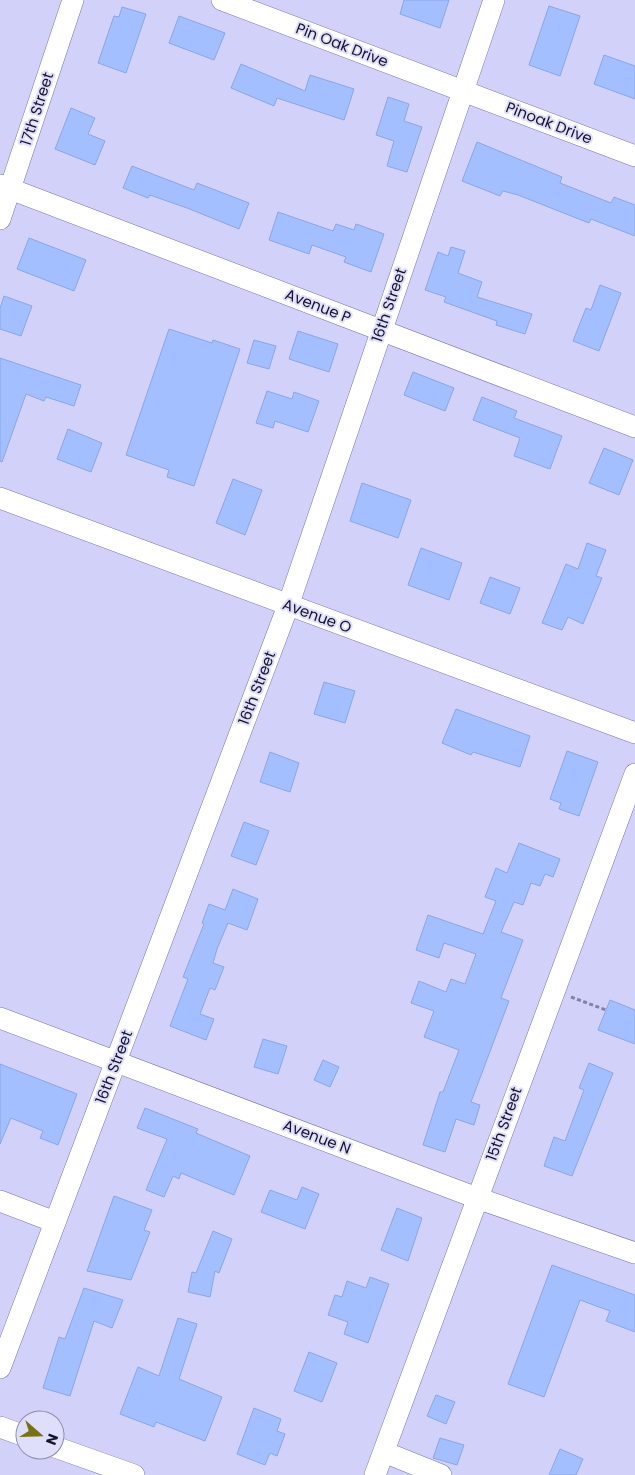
<svg xmlns="http://www.w3.org/2000/svg" width="635" height="1475" font-family="Poppins,sans-serif">
<style>
.building{fill:#a3bfff;stroke:#8aa6e4}
.lines{fill:none;stroke-linecap:round;stroke-linejoin:round}
.minor-casing{stroke:#7774b3;stroke-width:22}
.path{stroke:#8281a3;stroke-width:3;stroke-dasharray:4 2.5;stroke-linecap:butt}
.minor{stroke:#fff;stroke-width:21}
.labels{text-anchor:middle;stroke-width:4;stroke-linejoin:round;paint-order:stroke}
.street-label{font-size:15px;fill:#15132b;stroke:#dfdffc}
</style>
<rect width="100%" height="100%" fill="#d1d1fa"/>
<g class="building">
<path d="M404,0H449L440,28L400,14Z"/>
<path d="M549,6L580,16L560,76L529,65Z"/>
<path d="M122,7L146,14L126,73L98,63L114,16L119,17Z"/>
<path d="M179,16L225,33L214,60L169,43Z"/>
<path d="M604,55L635,66V99L594,84Z"/>
<path d="M241,64L305,91L310,75L354,89L344,120L277,98L274,106L231,88Z"/>
<path d="M388,97L409,104L404,121L422,127L407,172L387,166L394,141L376,135Z"/>
<path d="M71,108L95,118L88,134L105,141L95,165L55,149Z"/>
<path d="M477,142L562,177L560,183L611,203L614,197L635,205V236L591,219L589,223L518,195L503,191L500,196L462,181Z"/>
<path d="M132,166L194,190L197,183L249,203L239,229L187,208L150,195L148,198L123,188Z"/>
<path d="M278,212L333,231L336,224L354,230L356,224L384,234L371,272L344,262L346,257L312,245L309,254L269,240Z"/>
<path d="M29,238L86,260L74,291L17,269Z"/>
<path d="M451,247L465,251L458,273L482,282L477,297L532,314L525,334L496,325L497,321L444,302L446,297L425,290L438,252L448,256Z"/>
<path d="M600,285L621,293L599,351L573,341L586,308L591,310Z"/>
<path d="M4,296L32,306L21,336L0,329V308Z"/>
<path d="M169,329L212,343L213,340L240,349L194,486L167,477L169,470L126,455Z"/>
<path d="M298,331L338,344L329,372L289,359Z"/>
<path d="M254,340L276,346L269,369L247,363Z"/>
<path d="M0,358L81,385L74,406L46,397L44,401L26,394L2,462L0,461Z"/>
<path d="M413,372L454,388L445,411L404,395Z"/>
<path d="M267,391L292,399L294,392L319,401L308,432L275,421L273,428L256,423Z"/>
<path d="M482,397L517,411L514,418L562,436L550,469L514,456L520,438L473,420Z"/>
<path d="M68,429L102,443L91,472L57,459Z"/>
<path d="M604,448L633,460L619,495L589,483Z"/>
<path d="M233,479L262,490L245,535L216,523Z"/>
<path d="M362,483L411,500L398,538L350,521Z"/>
<path d="M587,543L606,550L596,576L602,578L583,624L568,617L562,630L542,623L566,564L578,569Z"/>
<path d="M421,548L462,563L449,600L408,585Z"/>
<path d="M490,577L520,588L510,614L480,603Z"/>
<path d="M324,682L355,691L345,723L314,714Z"/>
<path d="M456,709L530,736L520,767L473,752L471,755L442,743Z"/>
<path d="M567,751L598,762L579,816L559,809L561,803L550,799Z"/>
<path d="M270,752L299,763L290,792L260,782Z"/>
<path d="M244,822L269,831L256,865L231,856Z"/>
<path d="M519,843L560,859L553,877L545,874L540,886L531,883L523,905L514,902L501,932L523,940L501,998L509,1001L471,1102L480,1105L474,1125L456,1119L445,1152L423,1145L440,1092H443L459,1050L424,1037L434,1011L411,1003L419,981L446,992L451,979L465,984L476,954L444,943L439,958L416,950L428,915L483,934L496,901L485,897L496,868L507,873Z"/>
<path d="M233,889L258,899L247,930L228,923L217,949L213,963L224,967L215,990L210,988L200,1014L214,1019L206,1040L170,1026L188,979L183,977L204,924L202,923L209,904L225,910Z"/>
<path d="M610,1000L635,1010V1044L598,1030Z"/>
<path d="M263,1039L287,1046L278,1074L254,1067Z"/>
<path d="M323,1060L339,1067L330,1087L314,1080Z"/>
<path d="M589,1063L613,1073L572,1176L544,1166L554,1137L565,1141L584,1090L579,1088Z"/>
<path d="M0,1064L77,1094L58,1145L40,1138L43,1131L11,1118L0,1144Z"/>
<path d="M145,1108L198,1129L196,1133L250,1156L234,1195L181,1173L179,1179L173,1176L164,1197L146,1190L167,1139L137,1128Z"/>
<path d="M302,1187L319,1194L305,1229L261,1212L270,1190L297,1200Z"/>
<path d="M114,1196L152,1210L144,1230L150,1232L131,1280L87,1271Z"/>
<path d="M397,1208L422,1218L408,1261L381,1250Z"/>
<path d="M213,1231L232,1239L219,1273L215,1271L210,1297L188,1292L192,1272L196,1273Z"/>
<path d="M552,1265L635,1295V1332L606,1321L610,1311L580,1300L544,1397L508,1384Z"/>
<path d="M370,1277L389,1284L368,1343L344,1334L348,1322L328,1315L335,1295L342,1297L347,1281L366,1288Z"/>
<path d="M84,1288L123,1300L112,1328L94,1321L70,1396L43,1388L59,1337L65,1339Z"/>
<path d="M178,1318L197,1324L179,1379L222,1397L205,1441L156,1422L154,1427L120,1414L138,1367L159,1376Z"/>
<path d="M309,1352L337,1363L322,1402L294,1391Z"/>
<path d="M436,1395L455,1402L446,1424L427,1416Z"/>
<path d="M254,1408L281,1419L277,1431L285,1434L277,1456L270,1453L265,1465L237,1454Z"/>
<path d="M440,1438L464,1445L457,1465L433,1458Z"/>
<path d="M560,1449L583,1459L576,1475H549Z"/>
</g>
<g class="lines">
<g class="minor-casing">
<g id="minor">
<path d="M222,0L635,156"/>
<path d="M0,185L635,427"/>
<path d="M0,219L73,0"/>
<path d="M0,498L635,733"/>
<path d="M0,1018L477,1198L635,1253"/>
<path d="M0,1201L55,1222"/>
<path d="M0,1368L288,606L494,0"/>
<path d="M0,1427L25,1436"/>
<path d="M55,1447L134,1475"/>
<path d="M384,1452L441,1475"/>
<path d="M375,1475L635,774"/>
</g>
</g>
<path class="path" d="M571,997L606,1010"/>
<use href="#minor" class="minor"/>
</g>
<g class="labels">
<g class="street-label">
<text transform="translate(342 45) rotate(21)" y="5">Pin Oak Drive</text>
<text transform="translate(37 109) rotate(-72)" y="5">17th Street</text>
<text transform="translate(549 123) rotate(21)" y="5">Pinoak Drive</text>
<text transform="translate(389 305) rotate(-71)" y="5">16th Street</text>
<text transform="translate(318 306) rotate(21)" y="5">Avenue P</text>
<text transform="translate(317 616) rotate(20)" y="5">Avenue O</text>
<text transform="translate(257 688) rotate(-69)" y="5">16th Street</text>
<text transform="translate(114 1067) rotate(-69)" y="5">16th Street</text>
<text transform="translate(504 1124) rotate(-70)" y="5">15th Street</text>
<text transform="translate(317 1137) rotate(21)" y="5">Avenue N</text>
</g>
</g>
<g transform="translate(40 1435) rotate(110)"><circle r="24" fill="#dfdffc" stroke="#8e8da8"/>
<path d="M0-4L9 19L0 12L-9 19Z" fill="#787214"/>
<text y="-8" font-size="14" font-weight="bold" text-anchor="middle" fill="#15132b">N</text>
</g>
</svg>
